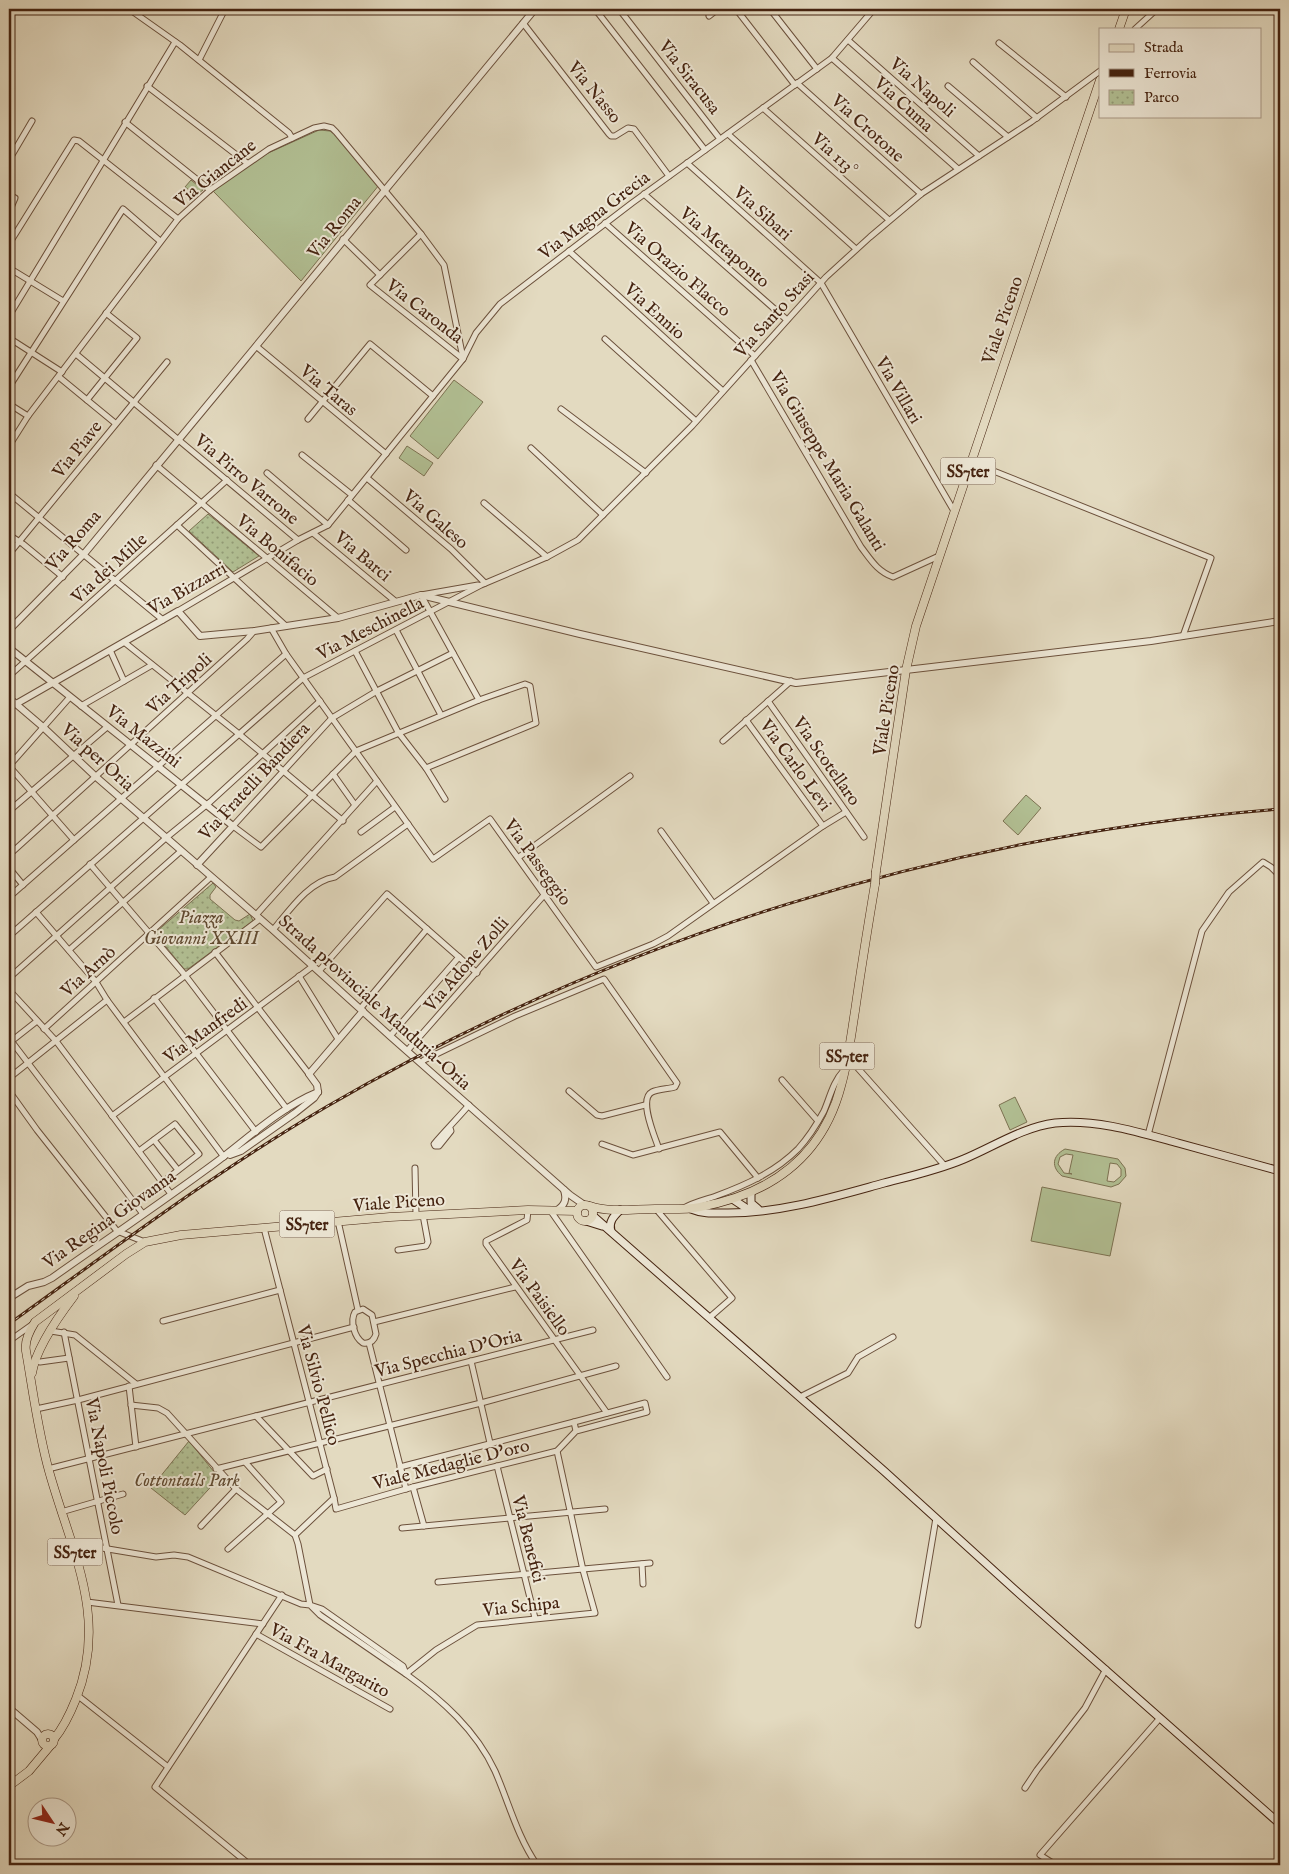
<svg xmlns="http://www.w3.org/2000/svg" width="1289" height="1874" font-family="'IM FELL English',serif">
<style>
.grass{fill:#b2c094;stroke:#7c7252;fill-rule:evenodd}
.park{fill:url(#park-dots);stroke:#7c7252}
.lines{fill:none;stroke-linecap:round;stroke-linejoin:round}
.minor-casing{stroke:#6c513c;stroke-width:7}
.tertiary-casing{stroke:#6c513c;stroke-width:8}
.secondary-casing{stroke:#452310;stroke-width:9}
.primary-casing{stroke:#452310;stroke-width:9}
.minor{stroke:#ede7d6;stroke-width:5}
.tertiary{stroke:#ede7d6;stroke-width:6}
.secondary{stroke:#ede7d6;stroke-width:7}
.primary{stroke:#e3dac0;stroke-width:8}
.rail-casing{stroke:#452310;stroke-width:3}
.rail{stroke:#ede7d6;stroke-width:1;stroke-dasharray:4;stroke-linecap:butt}
.primary-bridge-casing{stroke:#452310;stroke-width:9;stroke-linecap:butt}
.primary-bridge{stroke:#e3dac0;stroke-width:8}
.labels{text-anchor:middle;stroke-width:4;stroke-linejoin:round;paint-order:stroke}
.shield{fill:#ede7d6;stroke:#775e4b;stroke-width:1}
.shield-label{font-size:16px;font-weight:bold;fill:#452310}
.street-label{font-size:18px;fill:#452310;stroke:#ede7d6}
.park-label{font-size:18px;font-style:italic;fill:#604a31;stroke:#ede7d6}
</style>
<defs>
<pattern id="park-dots" width="8" height="8" patternUnits="userSpaceOnUse" patternTransform="scale(1.25)"><rect width="8" height="8" fill="#b2c094"/><path d="M2 2h.1M6 6h.1" fill="none" stroke="#939c77" stroke-width="1.8" stroke-linecap="round"/></pattern>
</defs>
<rect width="100%" height="100%" fill="#e3dac0"/>
<filter id="stains"><feTurbulence type="fractalNoise" baseFrequency=".004" numOctaves="4"/><feColorMatrix values="0 0 0 0 .2 0 0 0 0 .09 0 0 0 0 .02 0 0 0 .5 -.17"/></filter>
<radialGradient id="worn" r=".72"><stop offset=".6" stop-color="#630" stop-opacity="0"/><stop offset="1" stop-color="#630" stop-opacity=".3"/></radialGradient>
<g class="grass">
<path d="M319,130L330,131L337,136L379,185L301,281L213,191L266,154Z"/>
<path d="M191,180L203,190L196,195L185,187Z"/>
<path d="M454,380L483,402L438,459L410,436Z"/>
<path d="M407,446L433,463L424,476L399,458Z"/>
<path d="M1026,795L1041,808L1018,835L1003,821Z"/>
<path d="M1015,1097L1027,1122L1010,1130L999,1105Z"/>
<path d="M1065,1149L1118,1159L1125,1168L1126,1176L1119,1184L1111,1187L1062,1176C1051,1167 1052,1156 1065,1149ZM1066,1154L1073,1155L1069,1173L1072,1174L1064,1173L1058,1164L1060,1157ZM1110,1163L1117,1164L1121,1169V1176L1114,1182L1107,1181Z"/>
<path d="M1042,1187L1121,1203L1110,1256L1031,1241Z"/>
</g>
<g class="park">
<path d="M208,514L259,556L233,572L189,531Z"/>
<path d="M213,883L216,887L210,895V899L235,920L239,921L250,914L253,921L188,969H184L158,937L156,932Z"/>
<path d="M189,1441L219,1478L185,1515L151,1488Z"/>
</g>
<g class="lines">
<g class="minor-casing">
<g id="minor">
<path d="M129,9L180,45L289,133L292,138"/>
<path d="M595,9L705,150"/>
<path d="M619,9L720,139"/>
<path d="M736,9L795,85"/>
<path d="M770,9L817,69"/>
<path d="M709,16L718,9"/>
<path d="M523,23L609,134L611,136H615L628,128L634,129L669,176"/>
<path d="M1135,29L1157,9"/>
<path d="M848,40L979,156"/>
<path d="M999,43L1066,97"/>
<path d="M832,58L958,169"/>
<path d="M199,60L225,9"/>
<path d="M973,62L1037,118"/>
<path d="M797,83L921,194"/>
<path d="M147,86L247,163"/>
<path d="M948,86L1008,137"/>
<path d="M763,108L889,220"/>
<path d="M125,122L210,190"/>
<path d="M728,134L856,249"/>
<path d="M9,160L32,121"/>
<path d="M687,163L821,283L954,511"/>
<path d="M644,194L787,320"/>
<path d="M9,195L15,198L9,212"/>
<path d="M605,223L755,356"/>
<path d="M421,234L370,285L463,359"/>
<path d="M343,239L380,275"/>
<path d="M9,244L74,140L79,141L178,219"/>
<path d="M569,251L723,391"/>
<path d="M9,268L63,301"/>
<path d="M9,316L175,42"/>
<path d="M9,338L62,372"/>
<path d="M605,339L696,421"/>
<path d="M256,346L386,454"/>
<path d="M76,354L298,540"/>
<path d="M751,360L861,547C871,560 877,571 893,577L939,556"/>
<path d="M59,377L115,423"/>
<path d="M9,387L123,209L160,241"/>
<path d="M87,400L137,338L106,313"/>
<path d="M9,404L28,416"/>
<path d="M561,409L646,473"/>
<path d="M308,419L370,344L433,396"/>
<path d="M9,446L28,416L178,219L210,190L269,149L314,128L324,126L332,128L336,132L421,234L444,265L463,358"/>
<path d="M531,448L603,515"/>
<path d="M302,455L352,495"/>
<path d="M971,462L1211,558L1183,636"/>
<path d="M156,465L338,618"/>
<path d="M267,473L328,525"/>
<path d="M367,478L451,549L485,583"/>
<path d="M9,493L163,620"/>
<path d="M348,500L406,550"/>
<path d="M484,503L547,557"/>
<path d="M177,525L286,626"/>
<path d="M313,533L395,601"/>
<path d="M9,535L23,544L63,577"/>
<path d="M9,554L167,362"/>
<path d="M478,585L421,595L479,700"/>
<path d="M178,611L298,540L328,525L463,359L476,333L500,304L632,203L832,58L874,9"/>
<path d="M271,628L286,654L433,859L490,819L596,967L653,944L668,936L823,826L846,812"/>
<path d="M396,630L441,715"/>
<path d="M124,642L239,734L343,821"/>
<path d="M110,650L124,681"/>
<path d="M355,651L398,732L426,768L445,799"/>
<path d="M9,676L227,480"/>
<path d="M768,701L864,837"/>
<path d="M81,706L152,665"/>
<path d="M9,707L16,704"/>
<path d="M746,720L823,826"/>
<path d="M723,741L791,681"/>
<path d="M9,766L74,840"/>
<path d="M9,766L70,697"/>
<path d="M426,768L536,723L530,686L525,684L479,700L356,751L261,847L233,826L332,718L377,691L453,653"/>
<path d="M333,774L355,805"/>
<path d="M9,811L107,727"/>
<path d="M661,831L713,903"/>
<path d="M361,832L395,807"/>
<path d="M9,855L247,639L254,631"/>
<path d="M519,857L630,776"/>
<path d="M90,864L185,975L287,1109"/>
<path d="M9,868L23,885"/>
<path d="M9,897L286,654"/>
<path d="M36,912L96,982L107,1000L224,1157"/>
<path d="M256,915L377,781"/>
<path d="M273,930C289,911 309,881 335,877L408,824"/>
<path d="M9,936L303,678L481,585L547,557L578,540L692,426L826,277L870,237L921,194L1031,122L1100,71"/>
<path d="M69,950L181,851"/>
<path d="M215,952L309,1074"/>
<path d="M319,971L387,894L477,973"/>
<path d="M299,976L338,1039"/>
<path d="M9,978L167,837L210,802L320,701"/>
<path d="M9,990L56,1041L171,1194"/>
<path d="M154,998L256,1132"/>
<path d="M360,1009L427,929"/>
<path d="M124,1022L260,919"/>
<path d="M44,1029L211,877"/>
<path d="M390,1036L459,957"/>
<path d="M9,1038L143,1214"/>
<path d="M9,1043L37,1021"/>
<path d="M407,1051L545,894"/>
<path d="M847,1056L945,1166"/>
<path d="M421,1063L424,1060L515,1016L604,979L677,1083L675,1087C668,1089 658,1089 652,1092C638,1099 655,1137 659,1149"/>
<path d="M9,1078L107,1000"/>
<path d="M782,1080L818,1121"/>
<path d="M9,1091L37,1130L117,1231L145,1242"/>
<path d="M569,1091L597,1115L602,1116L645,1105"/>
<path d="M112,1116L313,966"/>
<path d="M450,1128L451,1131L439,1146H435L434,1144C445,1131 457,1119 469,1105"/>
<path d="M1148,1135L1202,931L1229,892L1263,862L1271,867L1280,876"/>
<path d="M154,1140L178,1170"/>
<path d="M602,1144L633,1155L720,1132L758,1178"/>
<path d="M139,1151L175,1124L199,1154L163,1182"/>
<path d="M415,1168L416,1215"/>
<path d="M684,1208C694,1202 705,1200 716,1196C746,1185 775,1172 798,1149C808,1138 817,1124 824,1111C830,1097 833,1082 844,1070"/>
<path d="M656,1209L732,1298L709,1318"/>
<path d="M528,1210L527,1220L486,1241V1244L607,1413"/>
<path d="M550,1210L667,1377"/>
<path d="M338,1221L358,1310"/>
<path d="M264,1228L334,1498L295,1535"/>
<path d="M398,1250L426,1246L428,1242L423,1215"/>
<path d="M363,1309L372,1315L376,1334C374,1341 370,1344 363,1343C354,1337 350,1321 355,1312Z"/>
<path d="M163,1321L280,1290"/>
<path d="M374,1322L515,1287"/>
<path d="M51,1331L75,1335L136,1384"/>
<path d="M64,1332L118,1605"/>
<path d="M9,1341L33,1324"/>
<path d="M369,1343L406,1489"/>
<path d="M471,1361L490,1443"/>
<path d="M40,1362L69,1358"/>
<path d="M129,1386L136,1447"/>
<path d="M800,1397L848,1373L858,1357L893,1337"/>
<path d="M36,1409L78,1400L354,1327"/>
<path d="M256,1416L313,1476L327,1469"/>
<path d="M497,1466L535,1618"/>
<path d="M400,1467L574,1422"/>
<path d="M48,1469L593,1330"/>
<path d="M216,1469L481,1403L616,1366"/>
<path d="M413,1487L424,1526"/>
<path d="M334,1498L336,1509L413,1487L557,1451L576,1431L647,1412L645,1403L574,1422L576,1431"/>
<path d="M61,1512L123,1494"/>
<path d="M201,1526L236,1489"/>
<path d="M402,1528L605,1509"/>
<path d="M72,1543L156,1557L174,1555L188,1557L301,1604L310,1605L322,1609L403,1666L406,1674L320,1615L310,1605L298,1544L295,1535L236,1489L167,1413L158,1408L131,1405"/>
<path d="M228,1549L281,1502L245,1462"/>
<path d="M642,1564L643,1584"/>
<path d="M438,1582L650,1563"/>
<path d="M87,1602L263,1624"/>
<path d="M918,1625L936,1518"/>
<path d="M256,1634L390,1709"/>
<path d="M77,1695L168,1767"/>
<path d="M1025,1788L1037,1770L1085,1708L1106,1669"/>
<path d="M250,1865L155,1787L282,1595"/>
<path d="M537,1865C517,1836 509,1803 495,1771C476,1730 442,1700 406,1674L436,1650L477,1625L595,1613L583,1570L557,1451"/>
<path d="M1056,1865L1040,1855L1160,1718"/>
</g>
</g>
<g class="tertiary-casing">
<g id="tertiary">
<path d="M9,630L84,554L535,9"/>
<path d="M9,648L233,826L197,865"/>
<path d="M9,698L43,727L95,776L273,930L390,1036L570,1195L583,1204"/>
<path d="M16,704L178,611L200,636L254,631L338,618L421,595L580,634L796,683L1151,641L1280,621"/>
<path d="M318,1092L317,1085L309,1074L363,1011"/>
<path d="M230,1155L241,1151L295,1113L314,1098L318,1092"/>
<path d="M556,1211C565,1205 567,1200 564,1190"/>
<path d="M9,1298L28,1286L44,1282L52,1278C106,1240 161,1203 215,1163C247,1139 281,1107 318,1092"/>
<path d="M9,1708L37,1732L42,1740"/>
</g>
</g>
<g class="secondary-casing">
<g id="secondary">
<path d="M751,1193V1203L758,1209"/>
<path d="M734,1200L746,1208L752,1209"/>
<path d="M691,1209C703,1214 715,1213 728,1213C781,1213 833,1197 884,1183C911,1176 938,1170 964,1159C993,1147 1023,1127 1055,1123C1097,1119 1138,1132 1178,1143C1212,1152 1246,1162 1280,1171"/>
<path d="M593,1216L884,1471L1014,1589L1280,1824"/>
<path d="M586,1221L602,1226"/>
<path d="M611,1231C608,1222 614,1216 620,1210"/>
</g>
</g>
<g class="primary-casing">
<g id="primary">
<path d="M1119,29L1126,9"/>
<path d="M876,871L906,670L916,626L1100,80"/>
<circle cx="585" cy="1213" r="8"/>
<path d="M590,1206C610,1213 634,1209 655,1209C670,1209 685,1210 700,1207C770,1194 822,1158 841,1086C848,1062 851,1036 855,1011C861,969 868,926 875,884"/>
<path d="M32,1373C36,1348 58,1317 74,1296"/>
<circle cx="48" cy="1740" r="6"/>
<path d="M54,1739C64,1727 70,1714 76,1699C109,1617 71,1550 49,1471C38,1432 33,1391 26,1351C24,1341 30,1330 35,1322L126,1254L145,1242L181,1235L390,1217L528,1210L577,1211"/>
<path d="M9,1786L29,1771L50,1746"/>
</g>
</g>
<use href="#minor" class="minor"/>
<use href="#tertiary" class="tertiary"/>
<use href="#secondary" class="secondary"/>
<use href="#primary" class="primary"/>
<g class="rail-casing">
<path id="rail" d="M9,1324C113,1249 215,1172 326,1107C617,938 945,835 1280,809"/>
</g>
<use href="#rail" class="rail"/>
<g class="primary-bridge-casing">
<path id="primary-bridge" d="M875,884L876,871"/>
</g>
<use href="#primary-bridge" class="primary-bridge"/>
</g>
<g class="labels">
<g class="shield">
<rect x="940.5" y="457.5" width="55" height="27" rx="4"/>
<rect x="819.5" y="1042.5" width="55" height="27" rx="4"/>
<rect x="279.5" y="1210.5" width="55" height="27" rx="4"/>
<rect x="47.5" y="1538.5" width="55" height="27" rx="4"/>
</g>
<g class="shield-label">
<text x="968" y="477">SS7ter</text>
<text x="847" y="1062">SS7ter</text>
<text x="307" y="1230">SS7ter</text>
<text x="75" y="1558">SS7ter</text>
</g>
<g class="street-label">
<text transform="translate(690 77) rotate(52)" y="6">Via Siracusa</text>
<text transform="translate(923 87) rotate(41)" y="6">Via Napoli</text>
<text transform="translate(595 92) rotate(51)" y="6">Via Nasso</text>
<text transform="translate(904 104) rotate(42)" y="6">Via Cuma</text>
<text transform="translate(868 128) rotate(42)" y="6">Via Crotone</text>
<text transform="translate(835 154) rotate(42)" y="6">Via 113°</text>
<text transform="translate(215 173) rotate(-38)" y="6">Via Giancane</text>
<text transform="translate(763 213) rotate(42)" y="6">Via Sibari</text>
<text transform="translate(594 215) rotate(-37)" y="6">Via Magna Grecia</text>
<text transform="translate(334 227) rotate(-51)" y="6">Via Roma</text>
<text transform="translate(725 247) rotate(41)" y="6">Via Metaponto</text>
<text transform="translate(678 269) rotate(41)" y="6">Via Orazio Flacco</text>
<text transform="translate(425 311) rotate(38)" y="6">Via Caronda</text>
<text transform="translate(655 311) rotate(42)" y="6">Via Ennio</text>
<text transform="translate(774 314) rotate(-48)" y="6">Via Santo Stasi</text>
<text transform="translate(1002 320) rotate(-71)" y="6">Viale Piceno</text>
<text transform="translate(329 390) rotate(40)" y="6">Via Taras</text>
<text transform="translate(899 390) rotate(60)" y="6">Via Villari</text>
<text transform="translate(77 449) rotate(-51)" y="6">Via Piave</text>
<text transform="translate(828 461) rotate(59)" y="6">Via Giuseppe Maria Galanti</text>
<text transform="translate(247 479) rotate(40)" y="6">Via Pirro Varrone</text>
<text transform="translate(436 519) rotate(41)" y="6">Via Galeso</text>
<text transform="translate(73 540) rotate(-49)" y="6">Via Roma</text>
<text transform="translate(278 550) rotate(40)" y="6">Via Bonifacio</text>
<text transform="translate(363 556) rotate(40)" y="6">Via Barci</text>
<text transform="translate(109 568) rotate(-42)" y="6">Via dei Mille</text>
<text transform="translate(187 588) rotate(-30)" y="6">Via Bizzarri</text>
<text transform="translate(370 628) rotate(-27)" y="6">Via Meschinella</text>
<text transform="translate(179 683) rotate(-42)" y="6">Via Tripoli</text>
<text transform="translate(886 710) rotate(-81)" y="6">Viale Piceno</text>
<text transform="translate(144 736) rotate(38)" y="6">Via Mazzini</text>
<text transform="translate(98 757) rotate(42)" y="6">Via per Oria</text>
<text transform="translate(827 761) rotate(55)" y="6">Via Scotellaro</text>
<text transform="translate(796 765) rotate(54)" y="6">Via Carlo Levi</text>
<text transform="translate(254 781) rotate(-47)" y="6">Via Fratelli Bandiera</text>
<text transform="translate(538 862) rotate(54)" y="6">Via Passeggio</text>
<text transform="translate(466 964) rotate(-49)" y="6">Via Adone Zolli</text>
<text transform="translate(88 971) rotate(-42)" y="6">Via Arnò</text>
<text transform="translate(375 1002) rotate(42)" y="6">Strada provinciale Manduria-Oria</text>
<text transform="translate(205 1030) rotate(-36)" y="6">Via Manfredi</text>
<text transform="translate(399 1202) rotate(-4)" y="6">Viale Piceno</text>
<text transform="translate(109 1219) rotate(-35)" y="6">Via Regina Giovanna</text>
<text transform="translate(540 1297) rotate(54)" y="6">Via Paisiello</text>
<text transform="translate(448 1353) rotate(-14)" y="6">Via Specchia D'Oria</text>
<text transform="translate(319 1385) rotate(75)" y="6">Via Silvio Pellico</text>
<text transform="translate(451 1464) rotate(-14)" y="6">Viale Medaglie D'oro</text>
<text transform="translate(105 1466) rotate(79)" y="6">Via Napoli Piccolo</text>
<text transform="translate(529 1539) rotate(76)" y="6">Via Benefici</text>
<text transform="translate(521 1606) rotate(-6)" y="6">Via Schipa</text>
<text transform="translate(330 1660) rotate(29)" y="6">Via Fra Margarito</text>
</g>
<g class="park-label">
<text x="201" y="923">Piazza<tspan x="201" dy="21">Giovanni XXIII</tspan></text>
<text x="187" y="1486">Cottontails Park</text>
</g>
</g>
<rect width="1289" height="1874" fill="none" stroke="#e3dac0" stroke-width="30"/>
<rect x="10" y="10" width="1269" height="1854" fill="none" stroke="#452310" stroke-width="2.5"/>
<rect x="15" y="15" width="1259" height="1844" fill="none" stroke="#452310"/>
<rect x="1099" y="28" width="162" height="90" fill="#ede7d6" stroke="#aa9987"/>
<rect x="1109" y="44" width="25" height="8" fill="#e3dac0" stroke="#aa9987"/>
<text x="1144" y="52" font-size="15" fill="#452310">Strada</text>
<rect x="1109" y="69" width="25" height="8" fill="#452310" stroke="#aa9987"/>
<text x="1144" y="78" font-size="15" fill="#452310">Ferrovia</text>
<rect x="1109" y="90" width="25" height="15" fill="url(#park-dots)" stroke="#aa9987"/>
<text x="1144" y="102" font-size="15" fill="#452310">Parco</text>
<g transform="translate(52 1822) rotate(125)"><circle r="24" fill="#ede7d6" stroke="#aa9987"/>
<path d="M0-4L9 19L0 12L-9 19Z" fill="#8f2418"/>
<text y="-8" font-size="14" font-weight="bold" text-anchor="middle" fill="#452310">N</text>
</g>
<rect width="100%" height="100%" filter="url(#stains)"/>
<rect width="100%" height="100%" fill="url(#worn)"/>
</svg>
